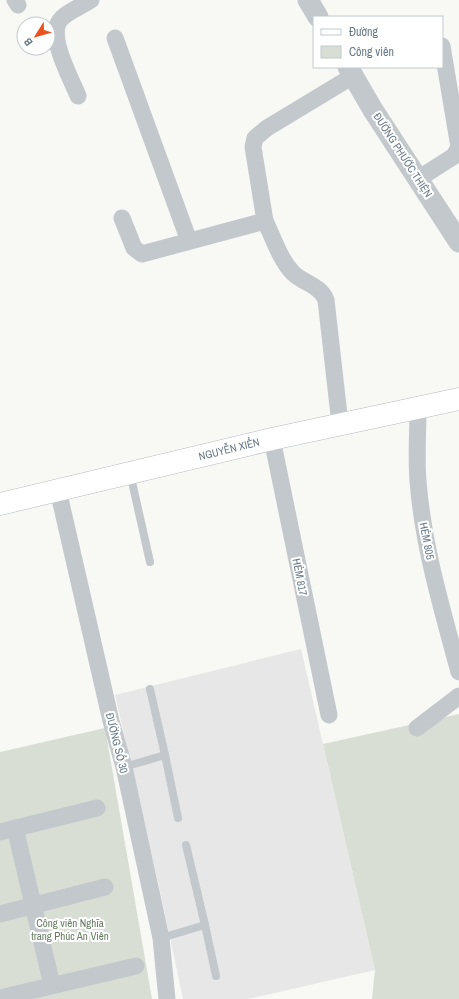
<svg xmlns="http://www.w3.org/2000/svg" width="459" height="999" font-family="'Archivo Narrow',sans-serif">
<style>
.built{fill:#e6e7e6}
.green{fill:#d8ded4}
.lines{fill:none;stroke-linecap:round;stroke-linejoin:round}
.secondary-casing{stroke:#b6bbc0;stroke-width:23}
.service{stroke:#c3c8cc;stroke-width:8}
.minor{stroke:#c3c8cc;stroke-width:17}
.tertiary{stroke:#c3c8cc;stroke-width:21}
.secondary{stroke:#fff;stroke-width:22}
.labels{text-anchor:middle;stroke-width:4;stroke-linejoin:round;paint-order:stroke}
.street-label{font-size:11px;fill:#667888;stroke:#fff}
.park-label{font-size:11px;fill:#667a61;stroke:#fff}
</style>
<rect width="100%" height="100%" fill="#f8f8f5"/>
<path class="built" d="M301,649L375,970L248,999H183L157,877L115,695Z"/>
<g class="green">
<path d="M459,714V999H372L375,970L323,744Z"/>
<path d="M105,728L152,999H0V752Z"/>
</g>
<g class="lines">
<g class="secondary-casing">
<path id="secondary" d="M0,504L272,439L459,399"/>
</g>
<g class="service">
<path d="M130,473L150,562"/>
<path d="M165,755L178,818"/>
<path d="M124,767L165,755L150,689"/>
<path d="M205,925L216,976"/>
<path d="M161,938L205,925L186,845"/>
</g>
<g class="minor">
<path d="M15,0L18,5"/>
<path d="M115,38L189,241"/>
<path d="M442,46L459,147"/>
<path d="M78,96C71,78 45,33 62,18C69,11 82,6 91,0"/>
<path d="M418,179L454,156L459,147"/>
<path d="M122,218L134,248L142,254L265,221L253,147L255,138L267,128L353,76"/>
<path d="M265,221C273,237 280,260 293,273C303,283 320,285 326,300L340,424"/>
<path d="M418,407C418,431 416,456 418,481C423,546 442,609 459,672"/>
<path d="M272,439L329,715"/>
<path d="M58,490L111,721L124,767L161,938L167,999"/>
<path d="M417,728L459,696"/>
<path d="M15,828L52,985"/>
<path d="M0,832L97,808"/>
<path d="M0,914L105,887"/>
<path d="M0,998L136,966"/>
</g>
<g class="tertiary">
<path d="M308,0L318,17"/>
<path d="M348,67L373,110L459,242"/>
</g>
<use href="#secondary" class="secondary"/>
</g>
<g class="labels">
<g class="street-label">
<text transform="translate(403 155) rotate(57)" y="4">ĐƯỜNG PHƯỚC THIỆN</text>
<text transform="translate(229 449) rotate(-14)" y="4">NGUYỄN XIỂN</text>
<text transform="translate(427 541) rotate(79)" y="4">HẺM 805</text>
<text transform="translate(300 577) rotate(79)" y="4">HẺM 817</text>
<text transform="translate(117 743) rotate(76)" y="4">ĐƯỜNG SỐ 30</text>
</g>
<g class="park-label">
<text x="70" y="927">Công viên Nghĩa<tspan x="70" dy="13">trang Phúc An Viên</tspan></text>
</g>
</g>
<rect x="313" y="16" width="130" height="52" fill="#ffffff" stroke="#c2c9cf"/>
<rect x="321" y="29" width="20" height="6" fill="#ffffff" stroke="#c2c9cf"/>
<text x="349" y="36" font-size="12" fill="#667888">Đường</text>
<rect x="321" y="46" width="20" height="12" fill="#d8ded4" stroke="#c2c9cf"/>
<text x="349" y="56" font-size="12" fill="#667888">Công viên</text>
<g transform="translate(36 36) rotate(233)"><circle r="19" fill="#ffffff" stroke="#c2c9cf"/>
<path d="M0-3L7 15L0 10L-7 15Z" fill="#ec5221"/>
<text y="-6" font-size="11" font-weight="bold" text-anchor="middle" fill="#667888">B</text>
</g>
</svg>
